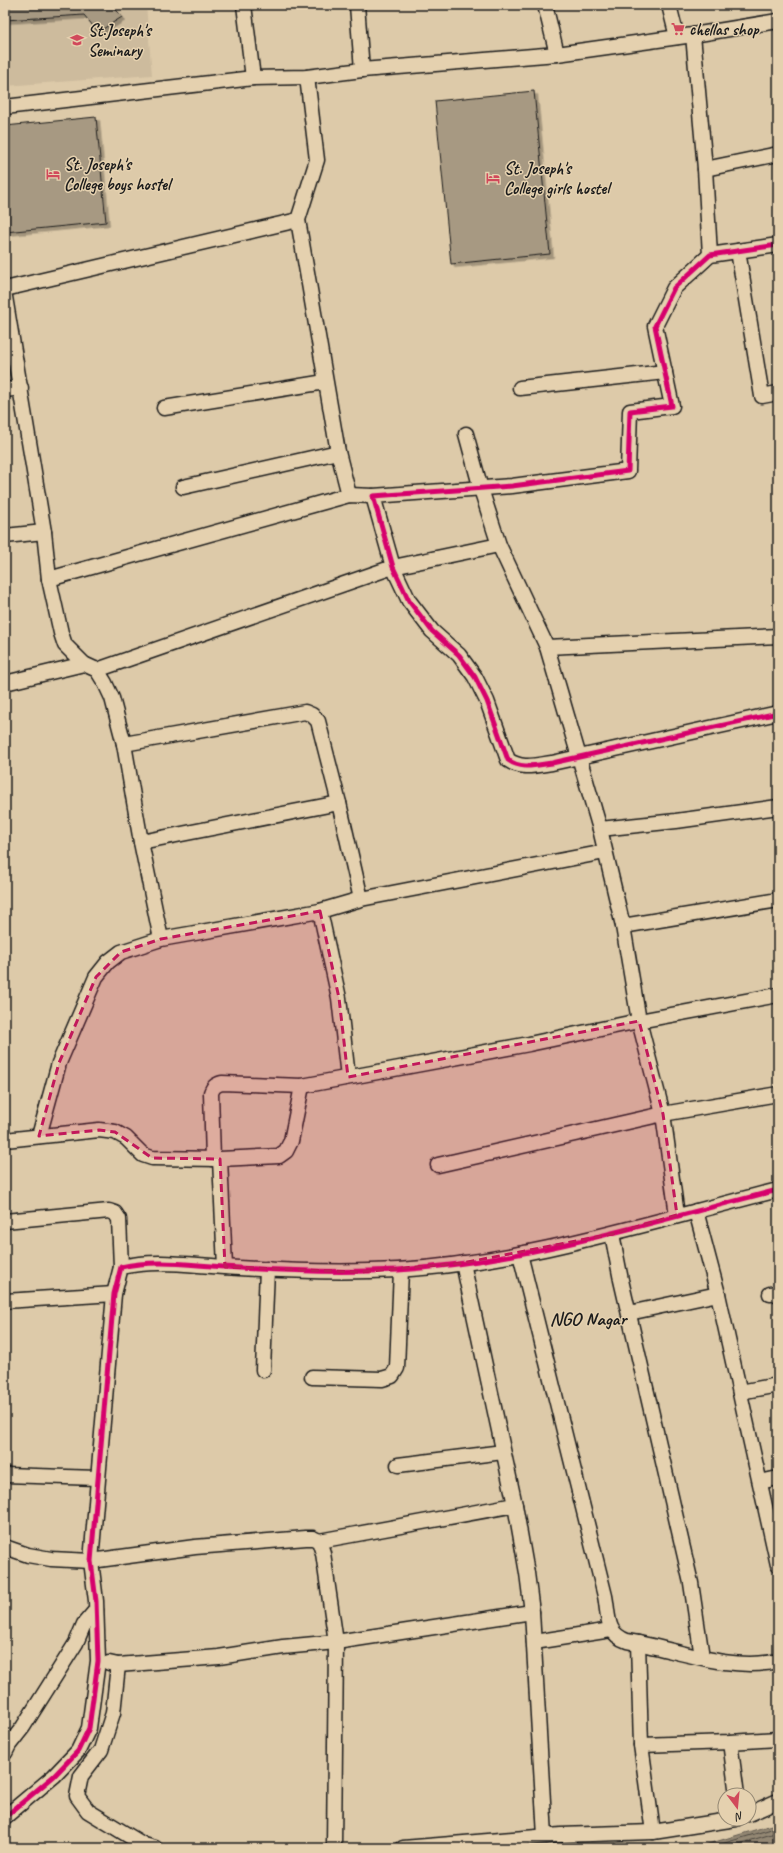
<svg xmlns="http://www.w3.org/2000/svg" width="783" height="1853" font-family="Caveat,sans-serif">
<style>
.built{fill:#cdbb9d}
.water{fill:#938773;stroke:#635c50}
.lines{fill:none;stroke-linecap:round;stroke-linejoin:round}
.shore{stroke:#4c473f;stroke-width:1}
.building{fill:#a79982;stroke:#1c1c1c;filter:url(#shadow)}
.minor-casing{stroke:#1c1c1c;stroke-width:17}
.minor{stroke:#e5d1af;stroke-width:14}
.cycleway-casing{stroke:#e5d1af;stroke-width:8}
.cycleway{stroke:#d6006c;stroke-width:5}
.marked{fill:#c2185b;fill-opacity:0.2;stroke:#c2185b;stroke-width:3;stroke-dasharray:8 5;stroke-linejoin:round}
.labels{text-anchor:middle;stroke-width:3;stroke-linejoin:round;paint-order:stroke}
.poi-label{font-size:17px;font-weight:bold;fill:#1c1c1c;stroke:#e5d1af;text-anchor:start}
.quarter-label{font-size:19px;font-weight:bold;fill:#1c1c1c;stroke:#e5d1af}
</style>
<defs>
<filter id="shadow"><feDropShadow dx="3.5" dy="3.5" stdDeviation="0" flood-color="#0004"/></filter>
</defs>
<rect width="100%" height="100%" fill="#ddcaa9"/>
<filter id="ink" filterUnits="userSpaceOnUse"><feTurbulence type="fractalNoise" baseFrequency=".025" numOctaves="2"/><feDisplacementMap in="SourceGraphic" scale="8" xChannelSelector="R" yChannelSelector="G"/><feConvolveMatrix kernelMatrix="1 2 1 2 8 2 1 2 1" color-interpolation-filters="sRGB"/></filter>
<g filter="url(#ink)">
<path class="built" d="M5,5H146L152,75L5,86Z"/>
<path class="water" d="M778,1823V1848H695Z"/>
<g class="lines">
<g class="shore">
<path d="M708,1848L778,1827"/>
<path d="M726,1848L778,1832"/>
</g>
</g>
<g class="building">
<path d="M5,5H112L122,17L98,32L84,15L5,20Z"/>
<path d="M534,91L550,254L451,264L435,101Z"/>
<path d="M96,117L106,222L5,232V126Z"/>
</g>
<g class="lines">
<g class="minor-casing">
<g id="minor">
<path d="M244,5L253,78"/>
<path d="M357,5L362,70"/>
<path d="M545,5L557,54"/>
<path d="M669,5L677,37"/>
<path d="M693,35L705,169L710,255"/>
<path d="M307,77L317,160L298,220L338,452L349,495"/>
<path d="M5,107L253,78L307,77L362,70L557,54L693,35L778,21"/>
<path d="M705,169L778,154"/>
<path d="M778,245L710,255L674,288L655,326L672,406L630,411L628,471L512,486L373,496L393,567L409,601L432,631L459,655L475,677L487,701L508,760C522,770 536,765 552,763L778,713"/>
<path d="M738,251L762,396L778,393"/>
<path d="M5,289L298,220"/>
<path d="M5,297L44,532L49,579L61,633L65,645L84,664L97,670L105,683L112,698L124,744L305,712L312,715L318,721L339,803L361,899"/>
<path d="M520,388L665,372"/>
<path d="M5,390L21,388"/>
<path d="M164,408L325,382"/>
<path d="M466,434L481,489L499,545L547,647L600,829L623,926L639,1021L663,1114L677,1215"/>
<path d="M183,487L338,452"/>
<path d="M5,536L44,532"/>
<path d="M49,579L349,495L373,496"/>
<path d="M547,647L778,636"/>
<path d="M97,670L393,567L499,545"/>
<path d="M5,683L84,664"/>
<path d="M124,744L141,842L161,939"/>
<path d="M600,829L676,821L778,807"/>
<path d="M141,842L339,803"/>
<path d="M320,911L339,998L348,1077"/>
<path d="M623,926L778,900"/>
<path d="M39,1136L59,1063L96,977L108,962L121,952L161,939L320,911L361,899L605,852"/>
<path d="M5,1140L99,1130L115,1132L126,1138L143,1155L152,1158L220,1159"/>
<path d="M213,1159L211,1093C213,1087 215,1085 222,1083L302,1086L529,1044L639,1021L778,995"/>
<path d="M438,1165L663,1114L778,1094"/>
<path d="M696,1211L718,1294L778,1565"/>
<path d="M5,1221L109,1211L115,1213L119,1219L121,1267"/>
<path d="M612,1234L621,1280L691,1583L702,1657"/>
<path d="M520,1254L605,1596C609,1616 605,1633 627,1641C676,1649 728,1672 778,1661"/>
<path d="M463,1263L515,1505L527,1573L532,1612L545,1836"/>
<path d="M225,1267L220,1159L279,1156L286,1151L291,1141L302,1086"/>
<path d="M770,1294L778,1293"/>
<path d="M5,1301L114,1294"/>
<path d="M629,1313L718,1294"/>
<path d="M263,1370L267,1269"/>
<path d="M312,1377L382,1379L392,1376L397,1368L401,1270"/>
<path d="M740,1392L778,1385"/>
<path d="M398,1465L503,1452"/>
<path d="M5,1475L97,1478"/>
<path d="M760,1482L778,1478"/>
<path d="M319,1541L515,1505"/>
<path d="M5,1547L28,1555L51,1559L91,1561L195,1547L306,1538H313L319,1541L323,1553L336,1642L334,1848"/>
<path d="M534,1642L611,1630"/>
<path d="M638,1643L641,1745"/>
<path d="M109,1663L118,1665L113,1713L101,1750L81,1776L77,1796L88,1811L144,1845L155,1848"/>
<path d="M118,1665L219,1657L283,1647L336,1642L532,1612"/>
<path d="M730,1742L737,1795"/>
<path d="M5,1753L9,1745L23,1727L76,1643L84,1624L96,1610"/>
<path d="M749,1814L778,1801"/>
<path d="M5,1817L54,1776L78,1751L89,1728L98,1661L96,1601L91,1561L114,1294L121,1267C155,1259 190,1265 224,1267C282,1271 341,1273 398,1270C528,1262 653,1221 778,1190"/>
<path d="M653,1832L641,1745L730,1742L778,1739"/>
<path d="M403,1848L561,1835L653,1832L736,1819"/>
</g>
</g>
<use href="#minor" class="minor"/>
<g class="cycleway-casing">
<g id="cycleway">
<path d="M778,245L710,255L674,288L655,326L672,406L630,411L628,471L512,486L373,496L393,567L409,601L432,631L459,655L475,677L487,701L508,760C522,770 536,765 552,763L778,713"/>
<path d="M5,1817L54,1776L78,1751L89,1728L98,1661L96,1601L91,1561L114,1294L121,1267C155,1259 190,1265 224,1267C282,1271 341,1273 398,1270C528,1262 653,1221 778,1190"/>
</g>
</g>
<use href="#cycleway" class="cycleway"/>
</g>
</g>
<path class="marked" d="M320,911L339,998L348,1077L639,1021L663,1114L677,1215L612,1234L463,1263L359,1272L225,1267L220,1159L152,1158L115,1132L99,1130L39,1136L59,1063L96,977L121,952L161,939Z"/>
<defs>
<g id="supermarket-bare" transform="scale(1.08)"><path d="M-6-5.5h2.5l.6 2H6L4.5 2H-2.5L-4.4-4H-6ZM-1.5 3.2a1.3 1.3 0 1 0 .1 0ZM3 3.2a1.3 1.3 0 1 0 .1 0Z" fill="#d1495b" stroke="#e5d1af" stroke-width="2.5" paint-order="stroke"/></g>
<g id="school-bare" transform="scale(1.08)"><path d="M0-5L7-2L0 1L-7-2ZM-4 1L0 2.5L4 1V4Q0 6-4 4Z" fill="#d1495b" stroke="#e5d1af" stroke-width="2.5" paint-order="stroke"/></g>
<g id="hotel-bare" transform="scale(1.08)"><path d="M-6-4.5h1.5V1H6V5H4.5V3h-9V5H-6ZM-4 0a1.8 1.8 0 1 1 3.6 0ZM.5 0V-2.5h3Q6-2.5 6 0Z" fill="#d1495b" stroke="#e5d1af" stroke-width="2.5" paint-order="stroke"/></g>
</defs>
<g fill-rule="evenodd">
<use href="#supermarket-bare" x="678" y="29"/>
<use href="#school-bare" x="77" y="40"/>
<use href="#hotel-bare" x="53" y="174"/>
<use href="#hotel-bare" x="493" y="178"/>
</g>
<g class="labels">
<g class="poi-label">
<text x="689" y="35">chellas shop</text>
<text x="88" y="36">St.Joseph's<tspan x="88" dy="20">Seminary</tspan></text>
<text x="64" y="170">St. Joseph's<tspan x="64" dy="20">College boys hostel</tspan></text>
<text x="504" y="174">St. Joseph's<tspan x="504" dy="20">College girls hostel</tspan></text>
</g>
<g class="quarter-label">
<text x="588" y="1325">NGO Nagar</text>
</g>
</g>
<rect width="783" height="1853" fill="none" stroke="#e5d1af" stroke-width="20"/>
<rect x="10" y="10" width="763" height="1833" fill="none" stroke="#1c1c1c" stroke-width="1.5" filter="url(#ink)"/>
<g transform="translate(737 1807) rotate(164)"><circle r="19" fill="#e5d1af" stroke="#958974"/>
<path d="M0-3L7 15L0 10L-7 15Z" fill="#d1495b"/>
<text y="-6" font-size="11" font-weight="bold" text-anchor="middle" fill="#1c1c1c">N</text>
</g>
</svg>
